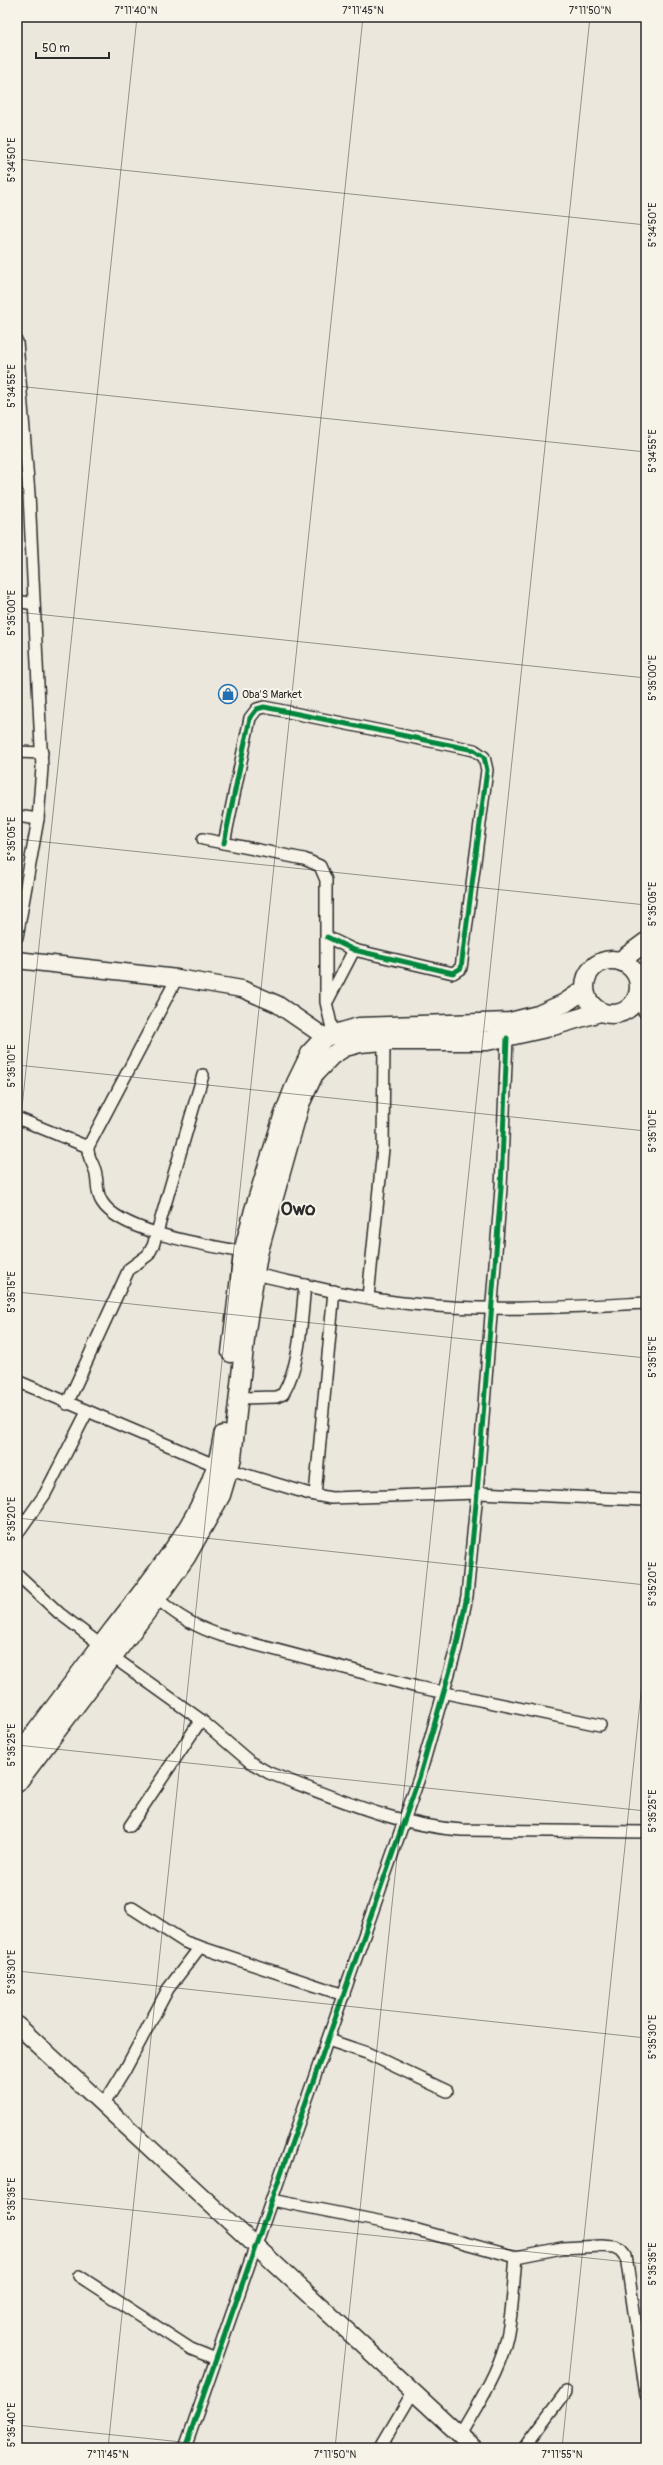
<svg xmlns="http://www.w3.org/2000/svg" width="663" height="2465" font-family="Pangolin,sans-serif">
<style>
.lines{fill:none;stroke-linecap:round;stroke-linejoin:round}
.street-casing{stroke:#2b2b2b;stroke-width:14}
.secondary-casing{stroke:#2b2b2b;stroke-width:19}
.primary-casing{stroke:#2b2b2b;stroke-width:21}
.street{stroke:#f7f3e8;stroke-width:11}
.secondary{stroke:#f7f3e8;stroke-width:16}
.primary{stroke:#f7f3e8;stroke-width:18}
.cycleway-casing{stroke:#f7f3e8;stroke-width:8}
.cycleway{stroke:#00873e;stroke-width:5}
.ticks{fill:none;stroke:#2b2b2b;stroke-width:1;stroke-opacity:0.45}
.labels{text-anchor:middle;stroke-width:4;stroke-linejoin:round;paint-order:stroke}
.poi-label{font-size:11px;fill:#2b2b2b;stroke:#f7f3e8;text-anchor:start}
.town-label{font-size:19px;font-weight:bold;fill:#2b2b2b;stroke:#f7f3e8}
.neatline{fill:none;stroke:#2b2b2b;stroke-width:1.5}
.ticks-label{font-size:10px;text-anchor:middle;fill:#2b2b2b}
</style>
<rect width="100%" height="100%" fill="#ebe7dd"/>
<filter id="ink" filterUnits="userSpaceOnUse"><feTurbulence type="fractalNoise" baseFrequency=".025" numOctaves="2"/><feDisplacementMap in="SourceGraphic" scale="8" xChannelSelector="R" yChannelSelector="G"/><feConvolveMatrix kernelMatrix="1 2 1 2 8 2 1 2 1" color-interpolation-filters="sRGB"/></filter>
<g filter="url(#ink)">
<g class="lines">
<g class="street-casing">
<g id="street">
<path d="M17,342L29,494L42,768L38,819L17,937"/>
<path d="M17,601L34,604"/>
<path d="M17,752L42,753"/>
<path d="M17,816L38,819"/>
<path d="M203,839L304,859L320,866L326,880V1002L333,1033"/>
<path d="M224,843L250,718L257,709L264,707L474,750L484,757L487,770L461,968L453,973L354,950L327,937"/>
<path d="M177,978L88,1147C87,1159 95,1164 96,1175C98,1185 96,1193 102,1202C121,1233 208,1245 243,1252"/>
<path d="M328,1000L354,950"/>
<path d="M17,1118L88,1147"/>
<path d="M254,1274C306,1285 359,1299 412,1304C490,1312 568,1307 646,1303"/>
<path d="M368,1297L383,1149L384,1041"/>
<path d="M17,1381L217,1466"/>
<path d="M239,1398L276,1397L283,1394C301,1363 301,1321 305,1285"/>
<path d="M67,1404L129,1269L148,1255L153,1246L203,1075"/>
<path d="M230,1470L310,1494L331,1498L477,1493L646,1500"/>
<path d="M315,1495L334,1291"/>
<path d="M17,1534L45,1494L87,1412"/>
<path d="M17,1574L59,1613L101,1645"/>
<path d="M157,1598C176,1616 198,1628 223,1636L417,1687L600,1725"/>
<path d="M113,1657L201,1720L250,1762L269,1773C331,1796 396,1826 462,1830L646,1832"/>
<path d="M130,1826L201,1720"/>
<path d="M132,1908L185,1942L344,1995"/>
<path d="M328,2040L367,2053L447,2091"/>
<path d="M104,2104L125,2070L168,1989L200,1947"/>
<path d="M272,2200L403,2226L516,2257L562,2248L601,2246L615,2247L621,2250L626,2256L646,2395"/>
<path d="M79,2276L191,2349L216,2359"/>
<path d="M460,2435C476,2407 496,2377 505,2345C513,2316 513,2286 516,2257"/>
<path d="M185,2448L419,1778L456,1649L467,1596L477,1493L501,1188L507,1038"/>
<path d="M380,2448L413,2392"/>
<path d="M524,2448L566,2392"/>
</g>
</g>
<g class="secondary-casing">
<g id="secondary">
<path d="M17,960L177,978L242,989L277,1004L325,1037"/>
<path d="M638,994L646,1010"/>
<path d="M17,2025L474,2448"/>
</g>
</g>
<g class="primary-casing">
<g id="primary">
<circle cx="612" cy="987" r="27"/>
<path d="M620,961L646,942"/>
<path d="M231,1353L243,1252L254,1210L283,1117L296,1083L311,1052L325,1037L359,1027L510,1022L538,1015L565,1003L584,990"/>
<path d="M17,1757C49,1715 80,1673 112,1631C157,1572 213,1510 223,1435"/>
<path d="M17,1783L157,1598L186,1557L221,1495L232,1458L246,1330L258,1254L300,1104L314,1074L331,1056L345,1047L360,1043L384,1041H487L546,1028L600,1012"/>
</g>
</g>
<use href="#street" class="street"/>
<use href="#secondary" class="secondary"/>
<use href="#primary" class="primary"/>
<g class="cycleway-casing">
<g id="cycleway">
<path d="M224,843L250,718L257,709L264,707L474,750L484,757L487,770L461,968L453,973L354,950L327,937"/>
<path d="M185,2448L419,1778L456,1649L467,1596L477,1493L501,1188L507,1038"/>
</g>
</g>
<use href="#cycleway" class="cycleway"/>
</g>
</g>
<path class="ticks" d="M17,159L646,225M17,386L646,452M17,612L646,678M17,839L646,905M17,1065L646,1131M17,1155L137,17M17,1292L646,1358M17,1518L646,1585M17,1745L646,1811M17,1971L646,2038M17,2198L646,2264M17,2425L240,2448M108,2448L363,17M335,2448L590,17M562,2448L646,1645"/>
<defs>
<g id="shop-ring" transform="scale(1)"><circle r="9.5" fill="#f7f3e8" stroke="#1f6fb2" stroke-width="1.5"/><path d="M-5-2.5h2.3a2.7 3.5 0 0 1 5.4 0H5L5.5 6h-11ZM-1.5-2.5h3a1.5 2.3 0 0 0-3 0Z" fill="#1f6fb2"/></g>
</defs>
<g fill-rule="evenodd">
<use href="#shop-ring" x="228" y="694"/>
</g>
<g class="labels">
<g class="poi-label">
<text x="242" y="698">Oba'S Market</text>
</g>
<g class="town-label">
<text x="298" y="1215">Owo</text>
</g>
</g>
<rect width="663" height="2465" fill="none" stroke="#f7f3e8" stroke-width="44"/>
<path d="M36 52v6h73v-6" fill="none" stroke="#2b2b2b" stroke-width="2"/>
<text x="42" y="52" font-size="12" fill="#2b2b2b" stroke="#f7f3e8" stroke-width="3" paint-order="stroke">50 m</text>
<rect x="22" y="22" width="619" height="2421" class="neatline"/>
<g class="ticks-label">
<text x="136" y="14">7°11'40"N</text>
<text x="363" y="14">7°11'45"N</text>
<text x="590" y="14">7°11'50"N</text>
<text transform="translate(11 160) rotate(-90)" y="4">5°34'50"E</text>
<text transform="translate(652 225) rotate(-90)" y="4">5°34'50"E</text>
<text transform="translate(11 386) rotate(-90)" y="4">5°34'55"E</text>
<text transform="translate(652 451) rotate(-90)" y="4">5°34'55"E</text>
<text transform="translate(11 613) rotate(-90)" y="4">5°35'00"E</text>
<text transform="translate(652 678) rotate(-90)" y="4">5°35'00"E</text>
<text transform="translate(11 839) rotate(-90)" y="4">5°35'05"E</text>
<text transform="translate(652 904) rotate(-90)" y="4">5°35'05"E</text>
<text transform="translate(11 1066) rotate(-90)" y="4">5°35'10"E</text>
<text transform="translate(652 1131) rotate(-90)" y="4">5°35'10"E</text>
<text transform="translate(11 1292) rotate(-90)" y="4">5°35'15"E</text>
<text transform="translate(652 1357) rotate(-90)" y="4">5°35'15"E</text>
<text transform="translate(11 1519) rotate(-90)" y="4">5°35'20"E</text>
<text transform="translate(652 1584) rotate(-90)" y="4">5°35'20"E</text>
<text transform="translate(11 1745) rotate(-90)" y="4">5°35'25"E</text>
<text transform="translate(652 1811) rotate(-90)" y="4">5°35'25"E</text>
<text transform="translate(11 1972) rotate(-90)" y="4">5°35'30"E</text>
<text transform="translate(652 2037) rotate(-90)" y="4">5°35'30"E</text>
<text transform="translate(11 2199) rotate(-90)" y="4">5°35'35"E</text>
<text transform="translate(652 2264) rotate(-90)" y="4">5°35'35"E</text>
<text transform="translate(11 2425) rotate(-90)" y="4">5°35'40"E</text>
<text x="108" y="2458">7°11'45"N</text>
<text x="335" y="2458">7°11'50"N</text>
<text x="562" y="2458">7°11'55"N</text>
</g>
</svg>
